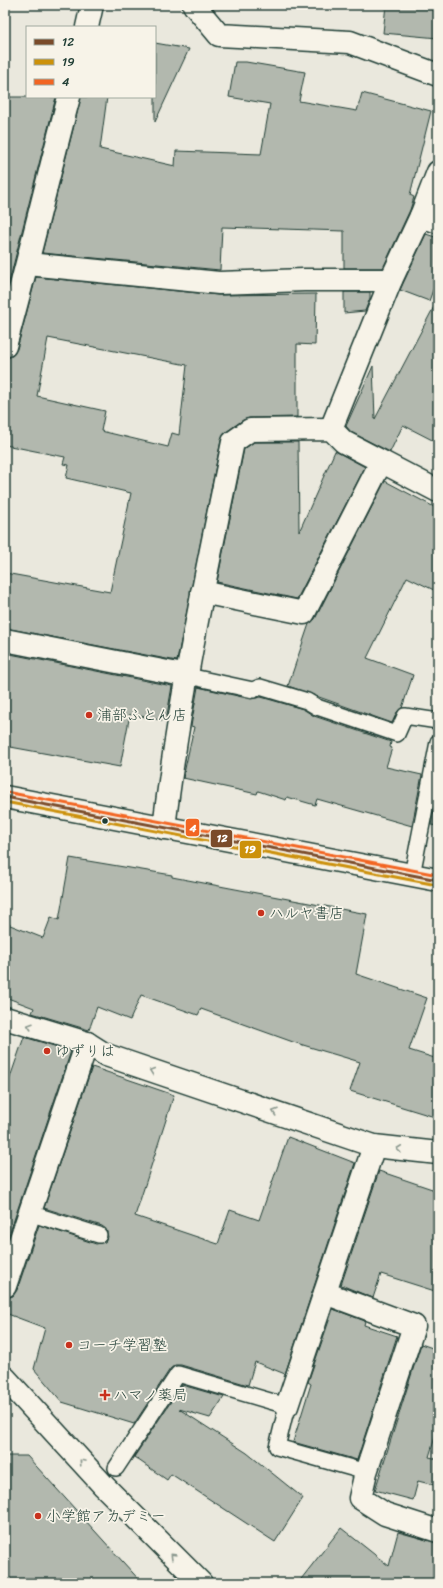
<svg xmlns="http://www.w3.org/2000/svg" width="443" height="1588" font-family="Sriracha,'Klee One',sans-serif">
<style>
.building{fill:#b2b8ae;stroke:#1f3d34;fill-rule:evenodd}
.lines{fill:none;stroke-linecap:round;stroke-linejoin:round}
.lane-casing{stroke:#1f3d34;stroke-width:18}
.street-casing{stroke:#1f3d34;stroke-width:25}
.primary-casing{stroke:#1f3d34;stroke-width:25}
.lane{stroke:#f7f3e8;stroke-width:15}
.street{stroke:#f7f3e8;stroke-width:22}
.primary{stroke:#f7f3e8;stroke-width:22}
.bus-1-casing{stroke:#f7f3e8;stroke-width:6}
.bus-2-casing{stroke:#f7f3e8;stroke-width:6}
.bus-3-casing{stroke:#f7f3e8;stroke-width:6}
.bus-1{stroke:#7a4b2a;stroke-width:3}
.bus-2{stroke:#cc910a;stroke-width:3}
.bus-3{stroke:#f26522;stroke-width:3}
.oneway{stroke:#8b988e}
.poi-dot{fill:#c8321e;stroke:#f7f3e8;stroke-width:1.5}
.bus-dot{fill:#1f3d34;stroke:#f7f3e8;stroke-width:1.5}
.labels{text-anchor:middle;stroke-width:3.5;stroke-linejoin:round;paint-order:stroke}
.poi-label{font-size:15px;fill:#1f3d34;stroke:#f7f3e8;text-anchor:start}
.line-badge{stroke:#f7f3e8;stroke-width:1.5}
.badge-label{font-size:11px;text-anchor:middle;font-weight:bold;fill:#fff}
</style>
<rect width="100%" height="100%" fill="#eae8dd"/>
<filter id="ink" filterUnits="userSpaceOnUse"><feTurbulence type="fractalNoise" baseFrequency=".025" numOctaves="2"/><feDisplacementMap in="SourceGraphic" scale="8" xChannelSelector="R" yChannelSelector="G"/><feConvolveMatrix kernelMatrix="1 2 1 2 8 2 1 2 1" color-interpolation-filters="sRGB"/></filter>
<g filter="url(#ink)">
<g class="building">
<path d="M386,5H438V38L383,33Z"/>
<path d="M155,43L189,49L155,122Z"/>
<path d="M235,62H246L305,72L299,101L357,111L362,93L431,111L410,195L414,197L410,210L383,268H344V231L222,227L220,270L42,253L81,97H107L100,149L175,166L176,151L261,154L270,104L229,97Z"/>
<path d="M5,97H56L5,298Z"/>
<path d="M426,234L438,238V276L429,301L400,290Z"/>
<path d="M36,277L218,295L316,294L315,345L297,344V417L249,418L243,420L226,432L221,440L177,661L5,628V573L110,592L131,493L66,478L69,465L63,464L65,457L5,445V358L13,355L17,349ZM48,338L187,365L179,435L172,433L168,447L101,431L105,411L37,396Z"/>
<path d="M344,292H370V298L365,311L344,313Z"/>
<path d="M438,299V443L403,425L390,452L351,432L346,426L373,366L375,419Z"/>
<path d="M254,442H298L299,532L335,451L365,467L297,599L217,582L244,449Z"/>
<path d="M385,481L438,509V592L407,577L367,658L413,675L402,708L397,712L392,723L288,686L309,624L315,619Z"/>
<path d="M5,653L172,686L166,721L130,714L120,767L5,746Z"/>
<path d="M198,687L251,699L261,697L303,709L314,716L391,742L390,747L392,748L386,767L422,775L412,826L317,799L315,805L287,797L286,800L258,791L257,794L183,778L194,727L191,726Z"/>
<path d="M438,789V826L431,825Z"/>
<path d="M70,858L172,875V877L367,914L356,974L427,998L409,1050L438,1059V1118L350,1091L360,1062L293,1042L201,1009L198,1015L141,995L130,1020L97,1007L89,1030L32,1013L34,1008L5,997V923L43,938L51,917L59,920Z"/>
<path d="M24,1037L71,1051L5,1247V1092Z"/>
<path d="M92,1067L174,1095L135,1216L218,1244L230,1210L259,1220L288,1137L355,1163L285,1374L255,1362L248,1385L181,1365H175L170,1369L134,1424L62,1402L34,1369L45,1328L5,1313V1298L13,1296L17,1290L39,1225L96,1244L105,1242L108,1237L106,1229L102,1226L44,1208Z"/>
<path d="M379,1171L438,1191V1292L381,1274L373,1298L341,1285Z"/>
<path d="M333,1309L365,1321L364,1325L397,1336L357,1460L293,1442L311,1384L308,1382Z"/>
<path d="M421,1344L438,1350V1427L429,1457L438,1459V1486L418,1481L413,1500L375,1490Z"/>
<path d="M182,1385L224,1397L210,1418L179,1409L247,1453L303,1498L275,1542L171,1474L167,1480L134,1457Z"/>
<path d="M5,1456H27L142,1583H5Z"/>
<path d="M341,1528L389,1566L398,1532L438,1543V1583H298Z"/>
</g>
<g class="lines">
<g class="lane-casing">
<g id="lane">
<path d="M188,676L253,690L260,687L307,701L317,707L397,734L405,716L438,721"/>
<path d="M412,875L438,742"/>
<path d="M29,1213L99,1235"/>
<path d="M116,1468L178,1374L287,1406L277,1447L366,1472"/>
</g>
</g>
<g class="street-casing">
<g id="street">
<path d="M194,5L219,35L350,42L438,75"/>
<path d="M87,27L92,5"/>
<path d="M421,216L438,222"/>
<path d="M28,264L219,283L304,280H391L421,216L438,172"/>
<path d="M5,346C28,264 47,180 69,97"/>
<path d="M331,429L391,280"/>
<path d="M202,592L304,613L381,462"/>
<path d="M5,640L188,676"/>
<path d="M164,828C179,699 207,570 233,442L250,430L331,429L344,442L438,491"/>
<path d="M5,1018L87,1043L106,1055L374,1146L438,1153"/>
<path d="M5,1286L87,1043"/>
<path d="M325,1293L414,1326L366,1472L360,1498L385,1514L438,1531"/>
<path d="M5,1378L104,1486L201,1583"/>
<path d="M287,1406L374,1146"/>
</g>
</g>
<g class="primary-casing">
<path id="primary" d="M5,797L438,880"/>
</g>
<use href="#lane" class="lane"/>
<use href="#street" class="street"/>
<use href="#primary" class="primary"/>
<g class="bus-1-casing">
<path id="bus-1" d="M5,797L438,880"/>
</g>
<g class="bus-2-casing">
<path id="bus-2" d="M5,802L437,885"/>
</g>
<g class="bus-3-casing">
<path id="bus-3" d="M6,792L438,875"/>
</g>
<use href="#bus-1" class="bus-1"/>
<use href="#bus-2" class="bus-2"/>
<use href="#bus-3" class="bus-3"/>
</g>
<defs><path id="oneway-chevron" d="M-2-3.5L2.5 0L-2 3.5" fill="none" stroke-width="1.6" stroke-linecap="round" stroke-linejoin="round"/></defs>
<g class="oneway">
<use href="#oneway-chevron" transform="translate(30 1026) rotate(-162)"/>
<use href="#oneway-chevron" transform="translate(152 1071) rotate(-161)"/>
<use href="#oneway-chevron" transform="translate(275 1112) rotate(-161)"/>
<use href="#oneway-chevron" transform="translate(399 1149) rotate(-174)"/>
<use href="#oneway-chevron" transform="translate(82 1462) rotate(-133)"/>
<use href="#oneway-chevron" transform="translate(173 1556) rotate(-135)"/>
</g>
</g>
<g class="poi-dot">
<circle cx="89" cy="715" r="4"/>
<circle cx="261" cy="913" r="4"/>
<circle cx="47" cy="1051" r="4"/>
<circle cx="69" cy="1345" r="4"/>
<path d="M103 1389h4v4h4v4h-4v4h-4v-4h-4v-4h4z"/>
<circle cx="38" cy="1516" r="4"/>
</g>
<circle class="bus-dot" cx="105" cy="821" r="3.5"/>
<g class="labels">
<g class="poi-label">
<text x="97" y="720">浦部ふとん店</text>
<text x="269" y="918">ハルヤ書店</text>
<text x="55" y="1056">ゆずりは</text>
<text x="77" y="1350">コーチ学習塾</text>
<text x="113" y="1400">ハマノ薬局</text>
<text x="46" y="1521">小学館アカデミー</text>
</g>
</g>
<g class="line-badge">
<rect x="185" y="818" width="15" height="19" rx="4" fill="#f26522"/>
<rect x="210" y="829" width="23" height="19" rx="4" fill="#7a4b2a"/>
<rect x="239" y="840" width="23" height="19" rx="4" fill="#cc910a"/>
</g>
<g class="badge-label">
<text x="193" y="832">4</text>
<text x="222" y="842">12</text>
<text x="250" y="853">19</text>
</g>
<rect width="443" height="1588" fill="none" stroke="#f7f3e8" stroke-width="20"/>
<rect x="10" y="10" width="423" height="1568" fill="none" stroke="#1f3d34" stroke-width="1.5" filter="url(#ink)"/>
<rect x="26" y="26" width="130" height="72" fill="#f7f3e8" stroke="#a1aaa0"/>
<rect x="34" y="39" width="20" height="6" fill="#7a4b2a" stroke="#a1aaa0"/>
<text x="62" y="46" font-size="12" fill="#1f3d34">12</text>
<rect x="34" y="59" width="20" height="6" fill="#cc910a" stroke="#a1aaa0"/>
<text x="62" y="66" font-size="12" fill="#1f3d34">19</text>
<rect x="34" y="79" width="20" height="6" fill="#f26522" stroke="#a1aaa0"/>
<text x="62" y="86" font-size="12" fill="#1f3d34">4</text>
</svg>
